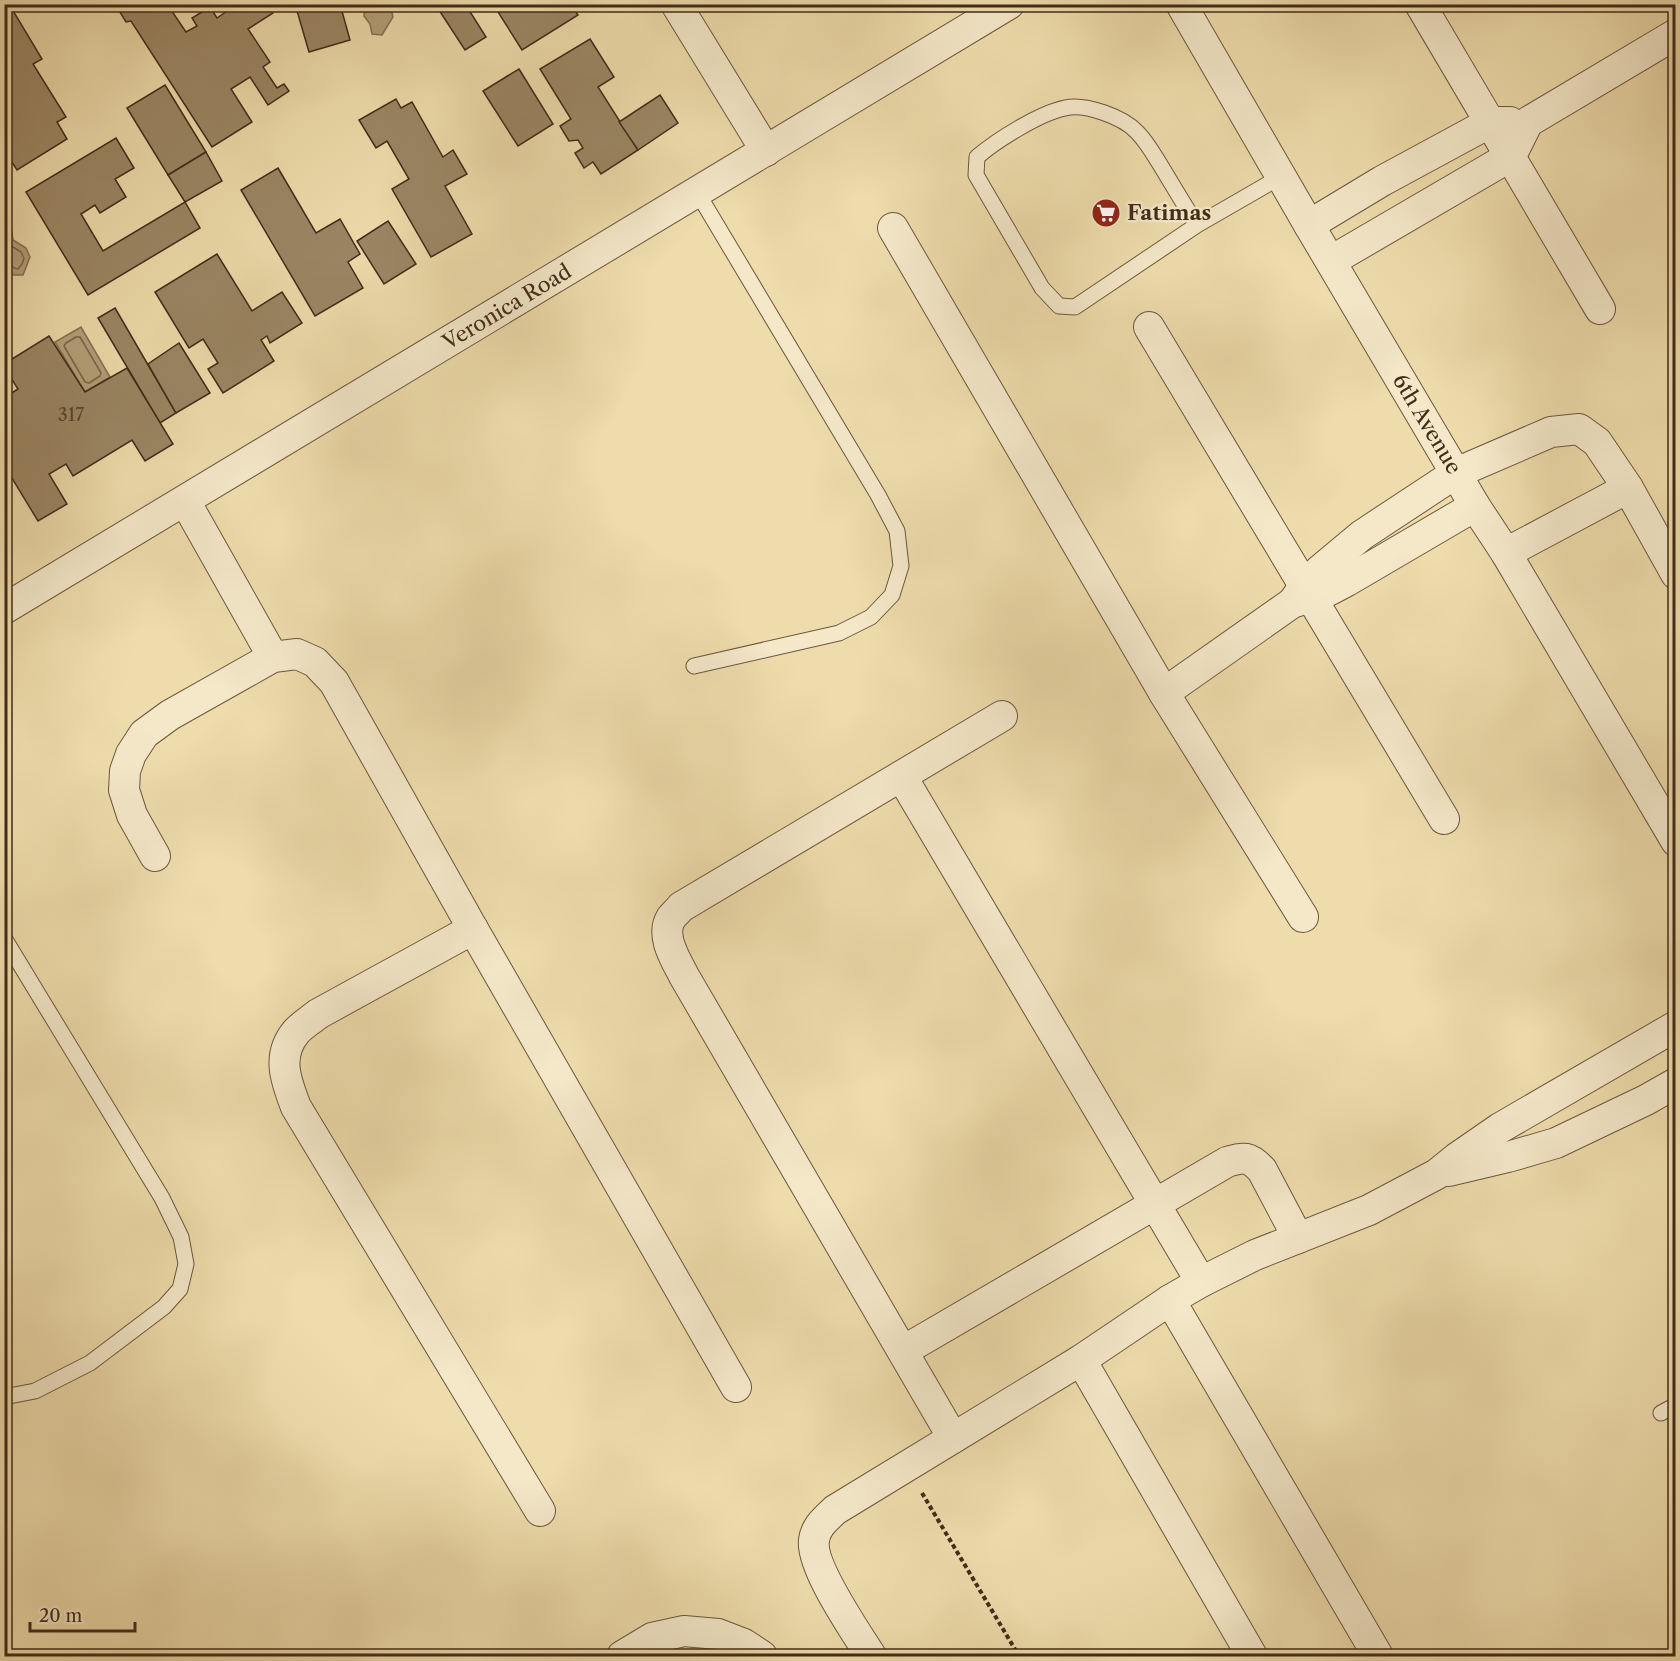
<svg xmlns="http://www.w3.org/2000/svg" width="1680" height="1661" font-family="'Libre Caslon Text',serif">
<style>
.water{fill:#b4a07a;stroke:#867153;stroke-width:1.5}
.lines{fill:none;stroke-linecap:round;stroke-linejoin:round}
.shore{stroke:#7b664a;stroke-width:1.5}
.building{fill:#9b8765;stroke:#422b19;stroke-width:1.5}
.lane-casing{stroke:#6d573e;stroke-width:17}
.street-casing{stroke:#6d573e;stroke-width:32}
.path{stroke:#422b19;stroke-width:4;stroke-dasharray:4.5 3;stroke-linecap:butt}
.lane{stroke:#f4e8c9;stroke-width:15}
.street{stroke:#f4e8c9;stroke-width:30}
.labels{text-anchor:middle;stroke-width:5;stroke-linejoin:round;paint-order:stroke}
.number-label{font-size:18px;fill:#58422c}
.poi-label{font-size:21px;font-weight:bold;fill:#422b19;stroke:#f4e8c9;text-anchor:start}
.street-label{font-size:21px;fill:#422b19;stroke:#f4e8c9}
</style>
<rect width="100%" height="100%" fill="#eedcac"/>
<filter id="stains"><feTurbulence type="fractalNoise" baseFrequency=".00333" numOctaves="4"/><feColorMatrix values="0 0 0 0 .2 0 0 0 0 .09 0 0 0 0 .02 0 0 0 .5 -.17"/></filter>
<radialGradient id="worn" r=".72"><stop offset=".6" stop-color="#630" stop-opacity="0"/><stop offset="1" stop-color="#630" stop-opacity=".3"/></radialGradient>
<g class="water">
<path d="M390,5L393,17L382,35L372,34L370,24L364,16L365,5Z"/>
<path d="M5,218L10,221L13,240L26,248L30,257L23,275H12L5,267Z"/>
<path d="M81,327L110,377L85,392L55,342Z"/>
</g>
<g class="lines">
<g class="shore">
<path d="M4,227L8,244L21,252L24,258L22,264L18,269C12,269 11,263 4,263"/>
<path d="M76,337H80L101,373L100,376L89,383L85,382L64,346L66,343Z"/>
</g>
</g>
<g class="building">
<path d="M4,4H9L42,59L33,64L66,117L57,122L67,139L17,170L4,150Z"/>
<path d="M115,4H167L186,32L197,26L192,18L210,7L217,18L237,4H267L273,13L248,29L270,62L263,67L277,88L284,84L289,91L268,105L250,77L231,89L252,122L212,147L131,21L126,22Z"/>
<path d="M295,4H340L350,40L309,52Z"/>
<path d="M435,4H471L467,7L486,37L465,50Z"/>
<path d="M493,4H571L578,15L522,50Z"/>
<path d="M590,39L614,77L598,87L638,150L601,174L593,162L584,168L575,153L583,148L578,140L569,141L560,126L571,119L540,69Z"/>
<path d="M519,69L553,124L518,146L483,91Z"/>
<path d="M165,85L206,152L168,175L127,108Z"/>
<path d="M660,95L678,123L638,150L619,122Z"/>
<path d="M396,99L401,108L412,102L443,157L453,150L467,174L445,186L472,234L431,257L392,189L409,179L387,141L376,148L359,120Z"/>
<path d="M116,138L134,168L115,179L126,197L100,213L95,205L81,214L103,251L185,202L200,228L88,295L26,192Z"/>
<path d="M206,152L222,181L185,202L168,175Z"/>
<path d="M278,168L316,233L340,219L360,254L348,262L363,288L315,316L241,190Z"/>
<path d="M388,221L416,264L384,284L357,241Z"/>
<path d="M217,254L252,311L282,292L302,323L270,343L267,336L261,340L274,361L223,393L208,369L218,363L203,339L189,348L155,292Z"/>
<path d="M115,308L176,413L160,423L98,318Z"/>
<path d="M49,336L85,392L127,368L173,444L145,461L132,440L73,476L66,464L49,474L67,504L38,521L4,465V398L18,389L4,367V364Z"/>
<path d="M179,343L210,393L176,413L148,364Z"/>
</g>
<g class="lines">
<g class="lane-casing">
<g id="lane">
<path d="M1197,225C1185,206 1173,186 1161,166C1154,155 1147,142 1137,132C1123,117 1085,103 1065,108C1040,113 997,140 977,157L976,175L1042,288L1059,306L1075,307L1197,225L1282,176"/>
<path d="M694,666L839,633L871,617L892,595L901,566L897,531L878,495L697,192"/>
<path d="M4,938L162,1198L181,1237L186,1264L180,1289L164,1307L90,1363L35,1391L4,1397"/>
<path d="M1661,1413L1676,1405"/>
</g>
</g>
<g class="street-casing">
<g id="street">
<path d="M676,4L766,151"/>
<path d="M1181,4L1309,225L1475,506L1506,553L1676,841"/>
<path d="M1420,4L1600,309"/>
<path d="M1309,225L1382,181L1491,122H1510"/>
<path d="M893,228L1164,693L1303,917"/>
<path d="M1331,261L1511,156L1528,122L1676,34"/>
<path d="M1149,327L1444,819"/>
<path d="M185,501L273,657"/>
<path d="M1506,553L1628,488"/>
<path d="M1294,601L1304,586L1320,570L1362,535L1456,473L1551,432L1579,429L1597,442L1628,488L1676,574"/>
<path d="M4,609L1009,4"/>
<path d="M1164,693L1292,603L1328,591L1347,581L1475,506"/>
<path d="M902,777L1201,1282"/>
<path d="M155,856L132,815L124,790L125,771L131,754L144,734L170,715L273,657L297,654L315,662L334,682L473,929L736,1387"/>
<path d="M473,929L318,1014C311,1020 302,1025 296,1032C276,1056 286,1081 296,1107L540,1511"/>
<path d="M1449,1171L1508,1157L1556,1143L1646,1100L1676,1083"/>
<path d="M1170,1300L1378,1656"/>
<path d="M903,1351L1227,1162C1244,1157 1249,1156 1262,1170L1298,1238"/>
<path d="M1081,1360L1252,1656"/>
<path d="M953,1438L684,976C676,960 660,936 671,918C674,914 678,911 681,907L1002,716"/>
<path d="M622,1656L652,1638L684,1631L718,1634L744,1644L762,1656"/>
<path d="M871,1656C856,1632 810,1566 814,1540C816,1526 826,1519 835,1510L1081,1360L1170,1300L1201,1282L1255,1255L1369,1210L1437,1174L1458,1157L1500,1128L1676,1026"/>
</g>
</g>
<path class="path" d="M922,1493L1019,1656"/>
<use href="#lane" class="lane"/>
<use href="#street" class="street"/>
</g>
<defs>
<g id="supermarket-disc" transform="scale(1.5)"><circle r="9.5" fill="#8f2418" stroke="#f4e8c9"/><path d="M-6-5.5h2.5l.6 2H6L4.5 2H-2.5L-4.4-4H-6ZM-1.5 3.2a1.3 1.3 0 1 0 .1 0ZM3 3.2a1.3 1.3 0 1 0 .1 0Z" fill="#fff"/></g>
</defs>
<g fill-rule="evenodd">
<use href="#supermarket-disc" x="1106" y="213"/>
</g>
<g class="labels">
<g class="number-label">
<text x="71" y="421">317</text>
</g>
<g class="poi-label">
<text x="1127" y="220">Fatimas</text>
</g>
<g class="street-label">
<text transform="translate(507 307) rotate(-31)" y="7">Veronica Road</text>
<text transform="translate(1427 424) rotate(59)" y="7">6th Avenue</text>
</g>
</g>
<rect width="1680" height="1661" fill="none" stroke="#eedcac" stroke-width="24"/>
<rect x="6" y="6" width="1668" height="1649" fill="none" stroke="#422b19" stroke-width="3"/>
<rect x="12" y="12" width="1656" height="1637" fill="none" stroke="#422b19" stroke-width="1.5"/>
<path d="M30 1622v9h105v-9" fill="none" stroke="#422b19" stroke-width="3"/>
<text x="39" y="1622" font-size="18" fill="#422b19" stroke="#f4e8c9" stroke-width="4.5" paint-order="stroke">20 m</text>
<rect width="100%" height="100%" filter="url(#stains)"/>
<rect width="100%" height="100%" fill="url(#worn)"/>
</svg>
